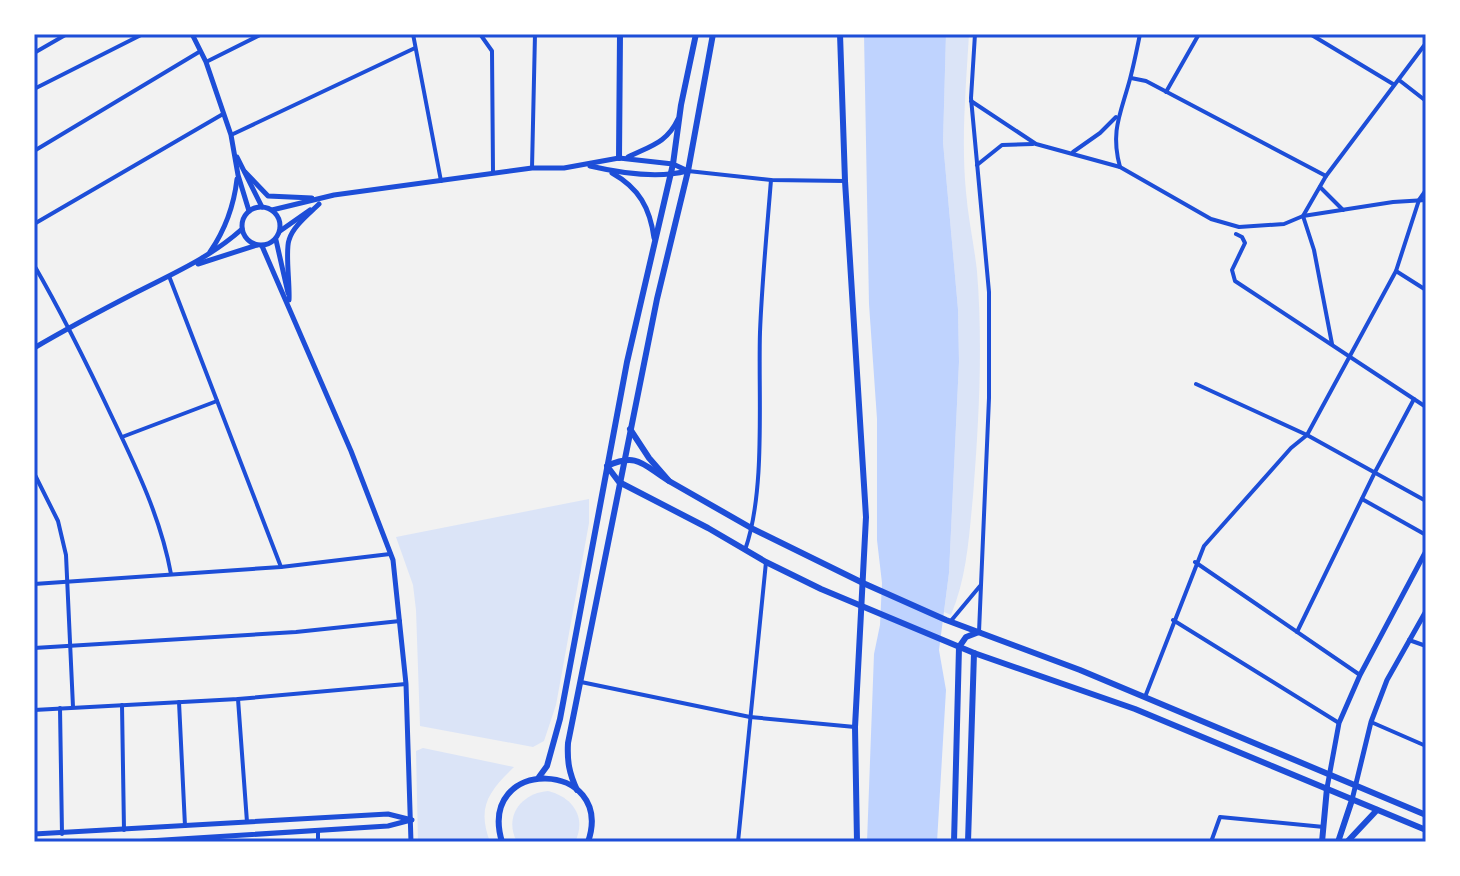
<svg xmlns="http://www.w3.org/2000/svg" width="1460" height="876" font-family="'Noto Sans',sans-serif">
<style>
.green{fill:#dbe4f7}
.water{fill:#bfd3fe}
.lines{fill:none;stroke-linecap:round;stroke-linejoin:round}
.minor{stroke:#1d4ed8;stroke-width:4}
.tertiary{stroke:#1d4ed8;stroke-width:5}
.secondary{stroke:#1d4ed8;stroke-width:6}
.primary{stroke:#1d4ed8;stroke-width:6}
.neatline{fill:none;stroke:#1d4ed8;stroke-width:3}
</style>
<rect width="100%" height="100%" fill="#f2f2f2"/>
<g class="green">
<path d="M946,34H969C966,86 961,140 966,192C968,218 974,244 977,271C983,345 979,421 973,496C969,536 967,577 951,615L944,612L949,573L959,362L958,309L943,142Z"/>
<path d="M589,499V523L556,705L544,741L533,747L420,726L416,610L413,585L396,537Z"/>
<path d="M423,748L514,767C488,792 477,807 490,842H418L416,751Z"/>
<path d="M548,791C573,797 587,818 575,842H517C503,816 522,793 548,791Z"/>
</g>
<path class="water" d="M864,34H946L943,142L958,309L959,362L949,573L939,650L946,690L937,842H867L874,654L880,625L882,583L877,540V419L869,304Z"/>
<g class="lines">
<g class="minor">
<path d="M413,34L441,181"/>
<path d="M480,34L492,51L493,172"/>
<path d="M975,34L971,98L989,292V398L979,632"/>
<path d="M1310,34L1393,84"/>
<path d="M34,53L67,34"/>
<path d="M206,62L262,34"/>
<path d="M1131,78L1146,81L1326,176"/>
<path d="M1399,80L1426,101"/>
<path d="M34,89L143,34"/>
<path d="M1166,92L1199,34"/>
<path d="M971,101L1036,144L1120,167L1211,219L1239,227L1284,224L1303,216L1393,202L1426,200"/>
<path d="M231,135L415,48"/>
<path d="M34,151L199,52"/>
<path d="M1073,152L1100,133L1116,117"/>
<path d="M977,165L1002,145L1033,144"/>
<path d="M1120,167C1110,131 1121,113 1130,79C1134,64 1137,49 1140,34"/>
<path d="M532,168L535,34"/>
<path d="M688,171L771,180L845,181"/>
<path d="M1320,187L1343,210"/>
<path d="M34,224L223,114"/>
<path d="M1236,234L1242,237L1245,243L1232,270L1235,281L1426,407"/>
<path d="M34,265C63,315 88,366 113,419C137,469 161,519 171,574"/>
<path d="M1396,271L1426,290"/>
<path d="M169,276L281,567"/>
<path d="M1332,344L1314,250L1303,216L1326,176L1426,43"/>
<path d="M1196,384L1307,435L1426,501"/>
<path d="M122,437L217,401"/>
<path d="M34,473L58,521L66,555L73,707"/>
<path d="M1362,499L1426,535"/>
<path d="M745,550C766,491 758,396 760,332C762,281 767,230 771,180"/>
<path d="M1195,562L1360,675"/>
<path d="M34,584L281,567L390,554"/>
<path d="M1173,620L1339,723"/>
<path d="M950,622L980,586"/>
<path d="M1297,632L1375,472L1414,399"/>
<path d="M1409,640L1426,646"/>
<path d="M34,648L296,632L400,621"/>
<path d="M581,682L750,717L855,727"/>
<path d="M1145,697L1204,546L1291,448L1307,435L1396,271L1419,200L1426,190"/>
<path d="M238,699L247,822"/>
<path d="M179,702L185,826"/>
<path d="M122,705L124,830"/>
<path d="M60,708L62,834"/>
<path d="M34,710L238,699L406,684"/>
<path d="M1371,722L1426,746"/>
<path d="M318,830V842"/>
<path d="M738,842L766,562"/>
<path d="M1211,842L1220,817L1324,827"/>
</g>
<g class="tertiary">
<path d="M192,34L206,62L231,135L238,175L249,211"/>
<path d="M237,157L262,207"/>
<path d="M628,157C650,146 667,143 678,119"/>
<path d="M590,166C620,173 657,179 687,171"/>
<path d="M245,172L268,196L312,198"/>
<path d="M612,173C639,188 650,208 654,238"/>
<circle cx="261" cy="226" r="19"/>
<path d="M272,210L334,195L532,168H564L619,158L673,164L688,171"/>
<path d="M280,231L310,210"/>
<path d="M276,240L288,293"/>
<path d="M262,246L351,451L393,560L406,684L411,842"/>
<path d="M210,252C225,230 234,205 237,179"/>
<path d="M198,264L257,245"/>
<path d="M289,300C290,284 285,251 289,240C293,226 309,214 319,204"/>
<path d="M34,348C68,328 102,310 137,292C174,273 211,257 242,229"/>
<path d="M1327,788L1339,723L1360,675L1426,551"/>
<path d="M1352,800L1371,722L1387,680L1426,611"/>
<path d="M34,834L388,814L412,820"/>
<path d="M132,842L388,826L411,820"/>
</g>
<g class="secondary">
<path d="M840,34L845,181L866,517L855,727L857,842"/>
<path d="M619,158L620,34"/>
</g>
<g class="primary">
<path d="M630,429L649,458L669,481L753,529L863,583L946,620L1080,670L1426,815"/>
<path d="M669,481C643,465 638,452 607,466L619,482L708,528L766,562L821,589L974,653L1135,709L1426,830"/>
<path d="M539,777L547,766L560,719L627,362L673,164L681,105L696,34"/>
<path d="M577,790C569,773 567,761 568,743L657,299L688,171L713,34"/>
<path d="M502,842C476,755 616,760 588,842"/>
<path d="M954,842L959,647L966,637L979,632"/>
<path d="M968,842L974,653"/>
<path d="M1322,842L1327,788"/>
<path d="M1338,842L1352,800"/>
<path d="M1347,842L1377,810"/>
</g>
</g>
<rect width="1460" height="876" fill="none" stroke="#ffffff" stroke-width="72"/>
<rect x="36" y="36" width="1388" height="804" class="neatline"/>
</svg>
